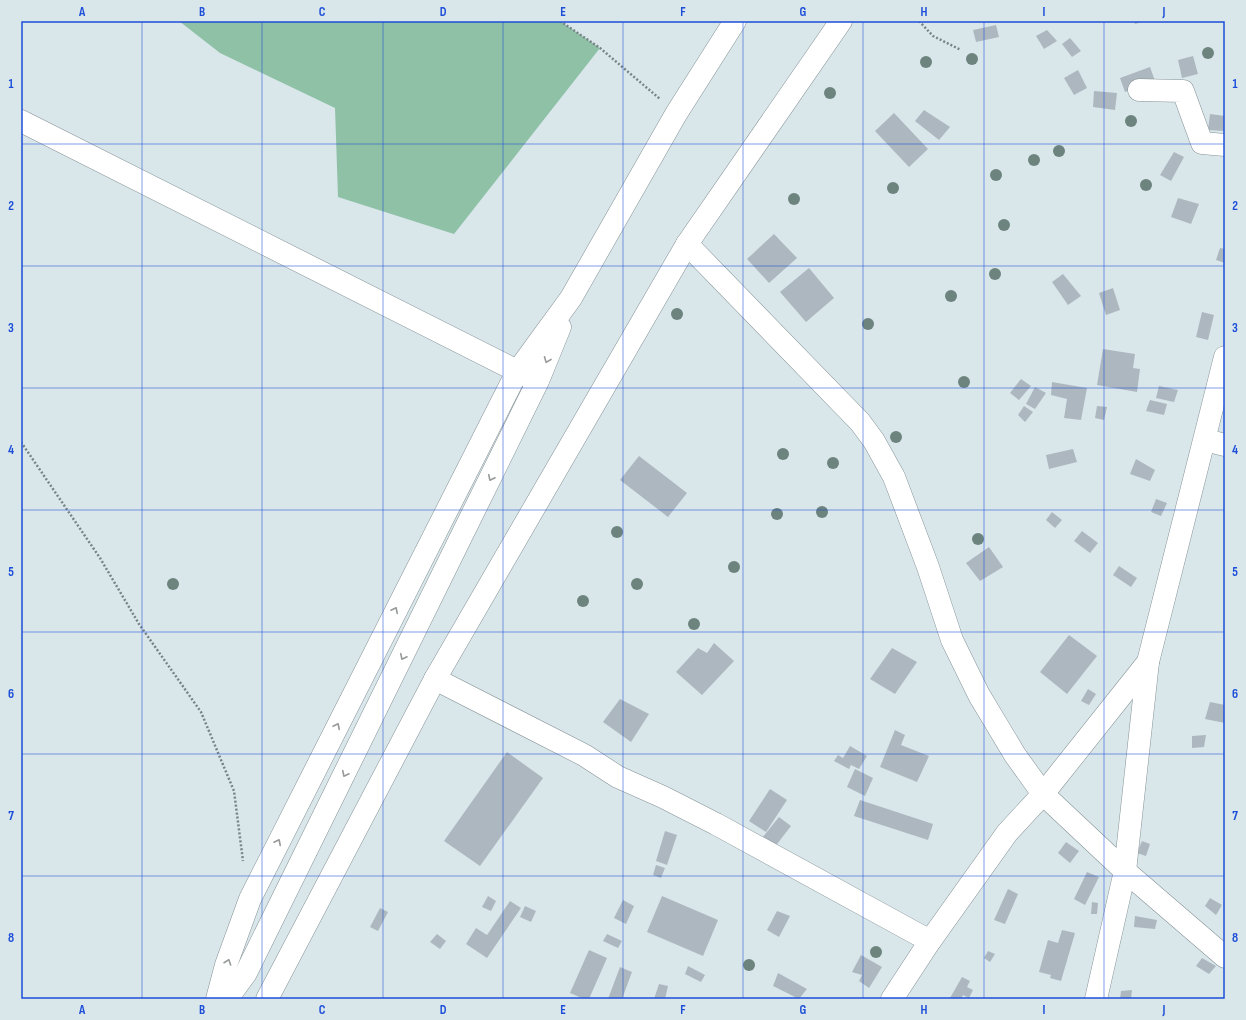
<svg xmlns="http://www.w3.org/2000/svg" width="1246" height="1020" font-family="'Sofia Sans Condensed',sans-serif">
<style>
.green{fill:#8ec1a6}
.building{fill:#adb7bf}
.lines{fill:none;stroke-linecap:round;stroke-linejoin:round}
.minor-casing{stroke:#859296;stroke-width:23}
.highway-casing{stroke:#859296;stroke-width:23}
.path{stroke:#798386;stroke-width:2.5;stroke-dasharray:2 2;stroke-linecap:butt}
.minor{stroke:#fff;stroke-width:22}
.highway{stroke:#fff;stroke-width:22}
.tree{fill:#6d847e}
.oneway{stroke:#97999a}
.grid{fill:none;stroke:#1d4ed8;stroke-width:1;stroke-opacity:0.55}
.neatline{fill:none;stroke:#1d4ed8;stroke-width:1.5}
.grid-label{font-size:13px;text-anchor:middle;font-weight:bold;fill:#1d4ed8}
</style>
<rect width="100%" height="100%" fill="#d9e7eb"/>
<path class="green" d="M179,21H560L600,48L454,234L338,197L335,108L220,53Z"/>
<g class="building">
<path d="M1134,21H1145L1135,24Z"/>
<path d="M996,25L999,37L976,42L973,30Z"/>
<path d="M1047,30L1057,41L1044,49L1036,36Z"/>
<path d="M1070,38L1081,51L1072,57L1062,44Z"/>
<path d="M1193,56L1198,74L1182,78L1178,60Z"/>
<path d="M1150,67L1155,81L1125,92L1120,78Z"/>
<path d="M1078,70L1087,88L1074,95L1064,78Z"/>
<path d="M1094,91L1117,93L1115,110L1093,107Z"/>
<path d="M924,110L950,127L939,140L915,121Z"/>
<path d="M894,113L928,149L909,167L875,131Z"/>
<path d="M1210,114L1225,116V131L1208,130Z"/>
<path d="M1174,152L1184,157L1171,181L1160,175Z"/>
<path d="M1178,198L1199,204L1191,224L1171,217Z"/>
<path d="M774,234L797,258L769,283L747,259Z"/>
<path d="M1220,248L1225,249V263L1216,260Z"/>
<path d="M809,268L834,298L806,322L780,292Z"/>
<path d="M1063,274L1081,296L1068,305L1052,282Z"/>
<path d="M1113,288L1120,310L1106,315L1099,293Z"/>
<path d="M1202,312L1214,315L1208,340L1196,337Z"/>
<path d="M1103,349L1135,354L1133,368L1140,369L1137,392L1097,385Z"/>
<path d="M1021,379L1031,386L1019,400L1010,393Z"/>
<path d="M1052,382L1087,388L1081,420L1064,418L1067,399L1051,395Z"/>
<path d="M1159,386L1178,390L1174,402L1156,398Z"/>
<path d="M1035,387L1046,393L1035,409L1026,404Z"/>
<path d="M1150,400L1167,404L1164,415L1146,411Z"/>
<path d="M1024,406L1033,412L1025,422L1018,415Z"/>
<path d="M1097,406L1107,407L1104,420L1095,418Z"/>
<path d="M1073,449L1077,462L1049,469L1046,455Z"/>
<path d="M639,456L687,493L668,517L620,480Z"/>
<path d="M1136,459L1155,470L1150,481L1130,474Z"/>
<path d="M1156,499L1167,503L1161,516L1151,512Z"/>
<path d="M1052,512L1062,520L1055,528L1046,520Z"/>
<path d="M1082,531L1098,543L1090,553L1074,541Z"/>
<path d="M989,547L1003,567L980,581L966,563Z"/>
<path d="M1119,566L1137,578L1131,587L1113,575Z"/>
<path d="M1069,635L1097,656L1067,694L1040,672Z"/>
<path d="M714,643L734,661L702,695L676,672L698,648L707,653Z"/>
<path d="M892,648L917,662L895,694L870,679Z"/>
<path d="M1088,689L1096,694L1089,705L1081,701Z"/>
<path d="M620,699L649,714L631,742L603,722Z"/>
<path d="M1210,702L1225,705V723L1205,719Z"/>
<path d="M895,730L905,735L901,745L929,756L917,782L880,767Z"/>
<path d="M1206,735L1204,747L1192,748V736Z"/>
<path d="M850,746L867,756L859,769L851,765L849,769L834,761L838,755L843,758Z"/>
<path d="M507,752L543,778L480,866L444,841Z"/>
<path d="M855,769L873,778L865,796L847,787Z"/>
<path d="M770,789L787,800L766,832L749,821Z"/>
<path d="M860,800L933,824L928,840L854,816Z"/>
<path d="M779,817L791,826L774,848L762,838Z"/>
<path d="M665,831L677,835L667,865L656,861Z"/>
<path d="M1142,841L1150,844L1146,856L1137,853Z"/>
<path d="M1066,842L1079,851L1070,863L1058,853Z"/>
<path d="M656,865L665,868L661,878L653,875Z"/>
<path d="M1087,872L1099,877L1085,905L1074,899Z"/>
<path d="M1008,889L1018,894L1005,924L994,920Z"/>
<path d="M488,896L496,901L491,911L482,907Z"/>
<path d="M662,896L718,920L703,956L647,932Z"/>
<path d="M1210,898L1222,905L1216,915L1205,906Z"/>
<path d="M623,900L634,906L626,924L614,918Z"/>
<path d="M510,901L521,908L487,958L466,944L476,928L487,935Z"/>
<path d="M1092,902L1098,903L1097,914H1091Z"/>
<path d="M525,906L536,911L531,922L520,917Z"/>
<path d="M380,908L388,912L378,931L370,927Z"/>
<path d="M777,911L790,916L779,937L767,930Z"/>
<path d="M1135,916L1157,920L1155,929L1134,927Z"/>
<path d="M1062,930L1075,933L1061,981L1050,978L1051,975L1039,972L1048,940L1058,943Z"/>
<path d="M437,934L446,941L440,949L430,942Z"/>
<path d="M607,934L622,941L618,948L603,941Z"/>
<path d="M589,950L607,958L589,999H584L570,993Z"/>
<path d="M988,951L995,954L990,962L984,958Z"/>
<path d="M861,955L882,967L869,988L859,981L862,975L852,972Z"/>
<path d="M1202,958L1216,966L1209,974L1196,966Z"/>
<path d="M688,966L705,975L701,982L685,974Z"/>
<path d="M620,967L632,972L622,999H608Z"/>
<path d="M778,973L807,989L799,999L773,986Z"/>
<path d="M962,977L970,981L967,987L973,990L969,998L963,995L961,999H953L950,998Z"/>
<path d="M659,984L668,986L665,999H654Z"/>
<path d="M1132,990L1131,999H1120L1121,991Z"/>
</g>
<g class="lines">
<g class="minor-casing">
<g id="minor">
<path d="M1139,90L1183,91L1202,143L1225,145"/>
<path d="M687,244L860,422L874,441L894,477L928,567L952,640L979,695L1015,755L1043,794L1125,871L1225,957"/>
<path d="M1205,440L1225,445"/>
<path d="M435,679L584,755L618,777L663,797L716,824L930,941"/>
<path d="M267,999L435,679L687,244L841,21"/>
<path d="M892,999L930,941L1007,833L1043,794L1148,662L1225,357"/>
<path d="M1096,999L1125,871L1148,662"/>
</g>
</g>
<g class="highway-casing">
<g id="highway">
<path d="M21,121L531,378"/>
<path d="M217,999L226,965L250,899L517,372L571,298L676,114L735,21"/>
<path d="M227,999L246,973L538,381L560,327"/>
</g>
</g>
<g class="path">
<path d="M560,21L600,48L660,99"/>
<path d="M919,21L933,36L961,50"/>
<path d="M21,442L100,558L139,624L201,712L234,791L243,861"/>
</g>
<use href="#minor" class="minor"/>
<use href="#highway" class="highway"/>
</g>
<g class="tree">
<circle cx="1208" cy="53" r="6"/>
<circle cx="972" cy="59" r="6"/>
<circle cx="926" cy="62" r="6"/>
<circle cx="830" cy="93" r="6"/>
<circle cx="1131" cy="121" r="6"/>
<circle cx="1059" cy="151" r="6"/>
<circle cx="1034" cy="160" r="6"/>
<circle cx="996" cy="175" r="6"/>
<circle cx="1146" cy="185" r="6"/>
<circle cx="893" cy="188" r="6"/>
<circle cx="794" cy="199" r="6"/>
<circle cx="1004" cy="225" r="6"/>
<circle cx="995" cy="274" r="6"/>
<circle cx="951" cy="296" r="6"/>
<circle cx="677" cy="314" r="6"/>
<circle cx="868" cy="324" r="6"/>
<circle cx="964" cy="382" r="6"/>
<circle cx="896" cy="437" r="6"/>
<circle cx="783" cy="454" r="6"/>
<circle cx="833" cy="463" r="6"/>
<circle cx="822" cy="512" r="6"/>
<circle cx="777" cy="514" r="6"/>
<circle cx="617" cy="532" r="6"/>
<circle cx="978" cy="539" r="6"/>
<circle cx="734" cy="567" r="6"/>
<circle cx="173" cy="584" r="6"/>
<circle cx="637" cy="584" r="6"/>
<circle cx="583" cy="601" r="6"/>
<circle cx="694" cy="624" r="6"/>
<circle cx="876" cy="952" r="6"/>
<circle cx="749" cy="965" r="6"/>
</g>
<defs><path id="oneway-chevron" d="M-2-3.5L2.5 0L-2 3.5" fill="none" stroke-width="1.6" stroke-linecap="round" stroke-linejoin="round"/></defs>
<g class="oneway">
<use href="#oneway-chevron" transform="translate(547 360) rotate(112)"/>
<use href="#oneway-chevron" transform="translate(491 478) rotate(116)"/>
<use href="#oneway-chevron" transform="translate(395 610) rotate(-63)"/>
<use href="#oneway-chevron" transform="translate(403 657) rotate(116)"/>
<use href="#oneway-chevron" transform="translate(337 726) rotate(-63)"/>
<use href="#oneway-chevron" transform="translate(345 774) rotate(117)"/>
<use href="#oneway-chevron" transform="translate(278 842) rotate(-63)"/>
<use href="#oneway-chevron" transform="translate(228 962) rotate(-71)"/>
</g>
<path class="grid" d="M142,21V999M262,21V999M383,21V999M503,21V999M623,21V999M743,21V999M863,21V999M984,21V999M1104,21V999M21,144H1225M21,266H1225M21,388H1225M21,510H1225M21,632H1225M21,754H1225M21,876H1225"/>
<rect width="1246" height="1020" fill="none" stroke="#d9e7eb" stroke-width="44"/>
<rect x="22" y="22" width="1202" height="976" class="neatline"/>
<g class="grid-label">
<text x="82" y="16">A</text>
<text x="202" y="16">B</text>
<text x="322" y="16">C</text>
<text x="443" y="16">D</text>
<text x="563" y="16">E</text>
<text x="683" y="16">F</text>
<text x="803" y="16">G</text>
<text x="924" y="16">H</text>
<text x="1044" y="16">I</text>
<text x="1164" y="16">J</text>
<text x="11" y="88">1</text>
<text x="1235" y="88">1</text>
<text x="11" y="210">2</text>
<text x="1235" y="210">2</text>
<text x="11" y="332">3</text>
<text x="1235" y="332">3</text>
<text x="11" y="454">4</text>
<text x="1235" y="454">4</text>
<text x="11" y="576">5</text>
<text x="1235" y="576">5</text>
<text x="11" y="698">6</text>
<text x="1235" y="698">6</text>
<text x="11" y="820">7</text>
<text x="1235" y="820">7</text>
<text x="11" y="942">8</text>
<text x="1235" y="942">8</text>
<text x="82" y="1014">A</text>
<text x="202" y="1014">B</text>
<text x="322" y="1014">C</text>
<text x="443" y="1014">D</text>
<text x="563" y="1014">E</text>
<text x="683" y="1014">F</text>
<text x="803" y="1014">G</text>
<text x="924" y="1014">H</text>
<text x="1044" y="1014">I</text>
<text x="1164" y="1014">J</text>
</g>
</svg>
